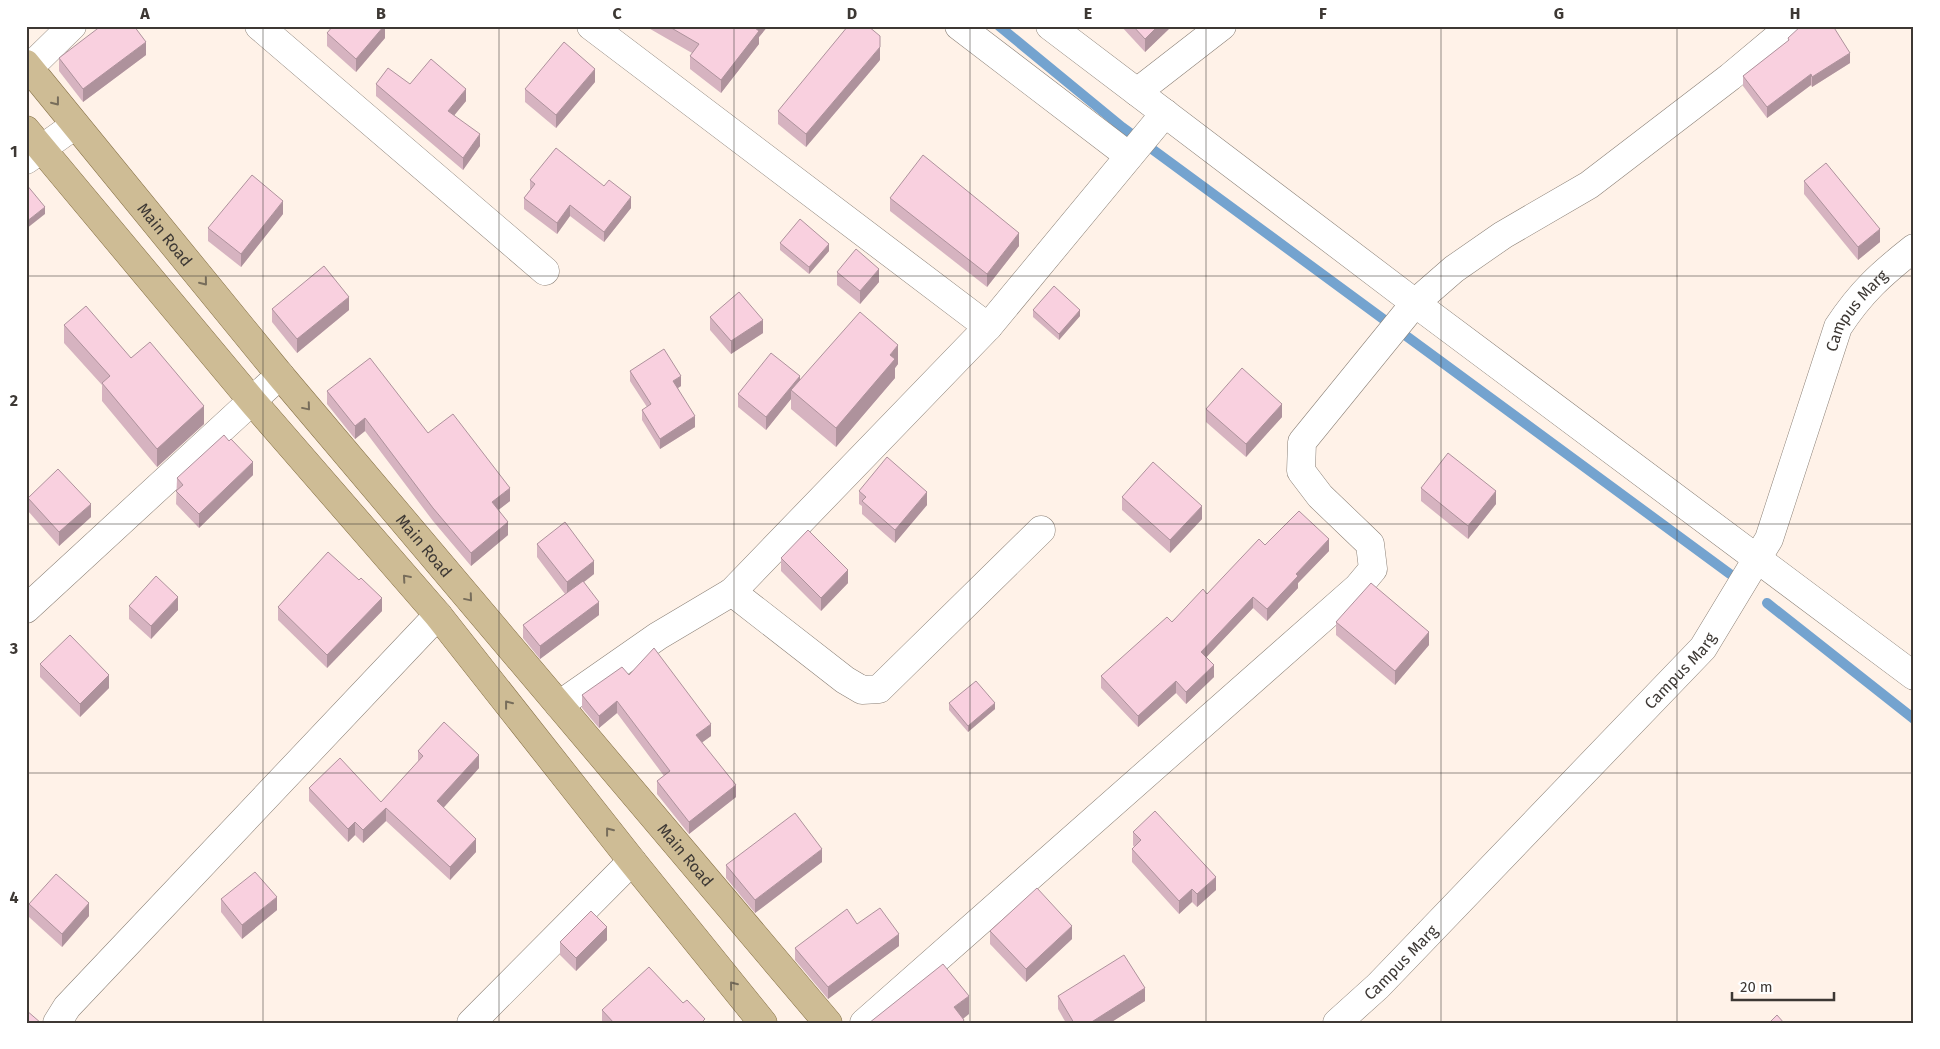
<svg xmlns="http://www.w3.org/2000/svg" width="1940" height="1049" font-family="'Fira Sans',sans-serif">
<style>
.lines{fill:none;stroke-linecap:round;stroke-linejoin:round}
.stream{stroke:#74a3cf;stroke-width:10}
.street-casing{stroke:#8b8077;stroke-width:29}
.secondary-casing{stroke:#8b8077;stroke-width:29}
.primary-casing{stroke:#867146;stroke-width:29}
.street{stroke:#fff;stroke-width:28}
.secondary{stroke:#fff;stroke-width:28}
.primary{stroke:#cebc95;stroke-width:28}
.wall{fill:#d6b3c0}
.shaded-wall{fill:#ae929c}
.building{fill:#f9d0df;stroke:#ae929c}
.oneway{stroke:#776d5b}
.grid{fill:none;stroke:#3d3834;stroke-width:1;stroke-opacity:0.55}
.labels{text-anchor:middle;stroke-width:4;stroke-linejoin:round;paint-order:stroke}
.street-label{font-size:16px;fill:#3d3834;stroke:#fff}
.neatline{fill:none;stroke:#3d3834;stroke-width:2}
.grid-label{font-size:16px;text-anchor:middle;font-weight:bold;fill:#3d3834}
</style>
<rect width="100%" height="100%" fill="#fff2e8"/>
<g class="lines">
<g class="stream">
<path d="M999,26L1122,127L1730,574"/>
<path d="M1767,603L1914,719"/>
</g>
<g class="street-casing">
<g id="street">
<path d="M259,26L545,271"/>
<path d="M959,26L1129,156"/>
<path d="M29,68L72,26"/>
<path d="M1137,92L1222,26"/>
<path d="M26,160L75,125"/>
<path d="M988,327L1165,113"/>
<path d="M732,592L845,680L862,690L879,689L1041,530"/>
<path d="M26,609L280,375"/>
<path d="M559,705L658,636L732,592L988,327L591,26"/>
<path d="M57,1023L67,1007L438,615"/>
<path d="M471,1023L632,861"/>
<path d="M864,1023L1358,587L1373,569L1370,544L1320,496L1301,471L1302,442L1415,303L1454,269L1503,235L1589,185L1730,77L1791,26"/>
<path id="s1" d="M1337,1023L1378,986L1703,648L1769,539L1838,327C1861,292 1881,274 1914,248"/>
</g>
</g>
<g class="secondary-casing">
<path id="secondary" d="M1050,26L1415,303L1914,676"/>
</g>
<g class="primary-casing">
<g id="primary">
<path id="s2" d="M26,64L280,375L828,1023"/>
<path d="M26,130L253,402L438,615L632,861L763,1023"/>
</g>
</g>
<use href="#street" class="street"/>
<use href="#secondary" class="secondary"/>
<use href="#primary" class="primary"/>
</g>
<g class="wall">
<path d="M385,26V38L356,72L327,46V33Z"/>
<path d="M645,26H768L759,37V44L721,93L690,69V56L692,53Z"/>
<path d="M1121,26H1172L1145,52Z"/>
<path d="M1788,38L1850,63L1812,87L1811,85L1767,118L1743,86V76L1788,41Z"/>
<path d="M146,55L83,102L59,71V58Z"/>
<path d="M880,60L806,147L778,124V111Z"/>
<path d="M595,82L556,128L525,102V89Z"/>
<path d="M376,84H410L466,101L454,115L480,146L463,170L376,96Z"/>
<path d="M530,180L604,186L631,208L604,242L570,216L557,234L524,209V198L530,190Z"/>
<path d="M1804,181L1880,242L1858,260L1804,194Z"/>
<path d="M890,198L1019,246L987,287L890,211Z"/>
<path d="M283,214L241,267L208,241V228Z"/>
<path d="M780,243L829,251L809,274L780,250Z"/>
<path d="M837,272L879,282L860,304L837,285Z"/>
<path d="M272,309L349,310L297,353L272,322Z"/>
<path d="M1033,310L1080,316L1059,340L1033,317Z"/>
<path d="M710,317L763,333L731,354L710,330Z"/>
<path d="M64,325L131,358L204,424L157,467L102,401V385L64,343Z"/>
<path d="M898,364L895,368V378L836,447L791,409V399L766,430L738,407V394L800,380Z"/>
<path d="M630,371L681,386L678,388L695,427L660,449L642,420V410L647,407L630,381Z"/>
<path d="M327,391L428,433L510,501L498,510L508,535L471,566L433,521L365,431L355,439L327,404Z"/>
<path d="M1206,409L1282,417L1246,457L1206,422Z"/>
<path d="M253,475L199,528L176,504L177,478Z"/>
<path d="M1421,488L1496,504L1468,539L1421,501Z"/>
<path d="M859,491L927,505L895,543L862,514V506L859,504Z"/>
<path d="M1122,497L1202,519L1170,553L1122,510Z"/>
<path d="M28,498L91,517L59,546L28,511Z"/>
<path d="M537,544L594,574L584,582L599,615L540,659L523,638V625L565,594L537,557Z"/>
<path d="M1265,545L1329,551L1298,583V588L1267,621L1253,608L1206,657L1214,677L1186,704L1176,693L1138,727L1101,688V676L1207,594Z"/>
<path d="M781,558L848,583L821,611L781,571Z"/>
<path d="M359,580L382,611L327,668L278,620V607Z"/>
<path d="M129,606L178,610L151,639L129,619Z"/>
<path d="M1336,622L1429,645L1395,685L1336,635Z"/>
<path d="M40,664L109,688L80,717L40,677Z"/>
<path d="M629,675L711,736L702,742L736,797L689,834L657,794V781L664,776L617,713L599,728L582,708V695Z"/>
<path d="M949,703L995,709L968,732L949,710Z"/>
<path d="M418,751L479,768L443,808L476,852L450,880L386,821L363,843L355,835L348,842L309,801V788L381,802L418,762Z"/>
<path d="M1133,832L1216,890L1197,907L1192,902L1179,914L1132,862V849L1134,847L1133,845Z"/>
<path d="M822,862L755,913L726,878V865Z"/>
<path d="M221,899L277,910L242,939L221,912Z"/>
<path d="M29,904L89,916L62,947L29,917Z"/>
<path d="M857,924L899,946L828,999L795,960V948Z"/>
<path d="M990,931L1072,939L1026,982L990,944Z"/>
<path d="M607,940L576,971L560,955V942Z"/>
<path d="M1058,996L1145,1001L1110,1023H1066L1058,1009Z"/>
<path d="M683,1003L705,1023H602V1010Z"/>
</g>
<g class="shaded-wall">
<path d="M384,26H385V38L356,72V59Z"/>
<path d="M757,26H768L759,37V44L721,93V80Z"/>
<path d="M1158,26H1172L1145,52V39Z"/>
<path d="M146,42V55L83,102V89Z"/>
<path d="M880,47V60L806,147V134Z"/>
<path d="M1850,53V63L1812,87V77Z"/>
<path d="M595,69V82L556,128V115Z"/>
<path d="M1811,74V85L1767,118V107Z"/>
<path d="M466,89V101L448,123V111Z"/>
<path d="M480,134V146L463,170V158Z"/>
<path d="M631,197V208L604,242V232Z"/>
<path d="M283,201V214L241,267V254Z"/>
<path d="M570,205V216L557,234V223Z"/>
<path d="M45,207V214L26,229V222Z"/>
<path d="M1880,229V242L1858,260V247Z"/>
<path d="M1019,233V246L987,287V274Z"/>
<path d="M829,244V251L809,274V267Z"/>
<path d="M879,269V282L860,304V291Z"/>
<path d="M349,297V310L297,353V339Z"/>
<path d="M1080,310V316L1059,340V334Z"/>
<path d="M763,320V333L731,354V341Z"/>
<path d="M898,345V364L895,368V378L836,447V428L890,355Z"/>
<path d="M681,376V386L673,391V381Z"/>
<path d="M800,376V389L791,390V399L766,430V417Z"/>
<path d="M1282,404V417L1246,457V444Z"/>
<path d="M204,406V424L157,467V449Z"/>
<path d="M695,416V427L660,449V439Z"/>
<path d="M365,418V431L355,439V426Z"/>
<path d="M253,462V475L199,528V514Z"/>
<path d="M510,488V501L492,515V502Z"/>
<path d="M1496,491V504L1468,539V526Z"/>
<path d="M927,492V505L895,543V530Z"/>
<path d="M91,504V517L59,546V532Z"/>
<path d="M1202,506V519L1170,553V540Z"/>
<path d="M508,522V535L471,566V553Z"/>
<path d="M1329,539V551L1298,583V588L1267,621V609L1296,574Z"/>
<path d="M594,561V574L567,595V582Z"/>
<path d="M848,570V583L821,611V598Z"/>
<path d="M178,597V610L151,639V626Z"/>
<path d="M1253,597V608L1201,663V652Z"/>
<path d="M382,598V611L327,668V655Z"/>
<path d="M599,602V615L540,659V646Z"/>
<path d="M1429,632V645L1395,685V671Z"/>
<path d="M1214,665V677L1186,704V692Z"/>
<path d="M109,675V688L80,717V704Z"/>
<path d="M1176,681V693L1138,727V716Z"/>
<path d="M617,701V713L599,728V716Z"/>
<path d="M995,703V709L968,732V726Z"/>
<path d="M711,724V736L696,747V735Z"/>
<path d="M479,755V768L437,815V801Z"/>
<path d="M736,785V797L689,834V822Z"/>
<path d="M386,808V821L363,843V830Z"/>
<path d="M355,822V835L348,842V829Z"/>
<path d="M476,839V852L450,880V867Z"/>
<path d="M822,849V862L755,913V900Z"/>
<path d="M1216,877V890L1197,907V894Z"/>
<path d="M1192,889V902L1179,914V901Z"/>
<path d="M277,897V910L242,939V925Z"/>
<path d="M89,903V916L62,947V934Z"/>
<path d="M1072,926V939L1026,982V969Z"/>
<path d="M607,927V940L576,971V958Z"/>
<path d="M899,934V946L828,999V987Z"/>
<path d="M1145,988V1001L1110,1023H1090Z"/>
<path d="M969,996V1014L958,1023L954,1007Z"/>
</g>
<g class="building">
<path d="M101,26H134L146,42L83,89L59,58Z"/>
<path d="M333,26H384L356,59L327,33Z"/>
<path d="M668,26H757L755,28L759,31L721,80L690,56L699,44Z"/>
<path d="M848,26H868L880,36V47L806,134L778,111Z"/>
<path d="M1133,26H1158L1145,39Z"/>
<path d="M1801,26H1833L1850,53L1812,77L1811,74L1767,107L1743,76L1789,40L1788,38Z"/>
<path d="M564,42L595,69L556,115L525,89Z"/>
<path d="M431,59L466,89L448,111L480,134L463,158L376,84L388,68L410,84Z"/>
<path d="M556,148L604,186L609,180L631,197L604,232L570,205L557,223L524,198L535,184L530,180Z"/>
<path d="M923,155L1019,233L987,274L890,198Z"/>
<path d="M1826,163L1880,229L1858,247L1804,181Z"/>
<path d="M252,175L283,201L241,254L208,228Z"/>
<path d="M26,184L45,207L26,222Z"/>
<path d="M800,219L829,244L809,267L780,243Z"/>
<path d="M856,249L879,269L860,291L837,272Z"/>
<path d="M324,266L349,297L297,339L272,309Z"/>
<path d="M1054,286L1080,310L1059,334L1033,310Z"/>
<path d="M739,292L763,320L731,341L710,317Z"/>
<path d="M86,306L131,358L150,342L204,406L157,449L102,383L110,376L64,325Z"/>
<path d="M860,312L898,345L890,355L895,359L836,428L791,390Z"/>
<path d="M664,349L681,376L673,381L695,416L660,439L642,410L651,404L630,371Z"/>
<path d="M771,353L800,376L766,417L738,394Z"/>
<path d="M370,358L428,433L453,414L510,488L492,502L508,522L471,553L433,508L365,418L355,426L327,391Z"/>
<path d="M1242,368L1282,404L1246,444L1206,409Z"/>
<path d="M224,435L229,441L231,439L253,462L199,514L176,491L183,485L177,478Z"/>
<path d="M1448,453L1496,491L1468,526L1421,488Z"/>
<path d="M887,457L927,492L895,530L862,501L866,497L859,491Z"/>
<path d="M1153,462L1202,506L1170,540L1122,497Z"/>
<path d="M58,469L91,504L59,532L28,498Z"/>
<path d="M1299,511L1329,539L1296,574L1298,576L1267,609L1253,597L1201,652L1214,665L1186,692L1176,681L1138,716L1101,676L1167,617L1172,622L1203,589L1207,594L1259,539L1265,545Z"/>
<path d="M565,522L594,561L567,582L537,544Z"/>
<path d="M808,530L848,570L821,598L781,558Z"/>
<path d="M328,552L359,580L361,578L382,598L327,655L278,607Z"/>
<path d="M156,576L178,597L151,626L129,606Z"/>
<path d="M583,581L599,602L540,646L523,625Z"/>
<path d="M1371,583L1429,632L1395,671L1336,622Z"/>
<path d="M70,635L109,675L80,704L40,664Z"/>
<path d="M654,648L711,724L696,735L736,785L689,822L657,781L670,771L617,701L599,716L582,695L622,667L629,675Z"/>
<path d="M976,681L995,703L968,726L949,703Z"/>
<path d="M444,722L479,755L437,801L476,839L450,867L386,808L363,830L355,822L348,829L309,788L340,758L381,802L423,756L418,751Z"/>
<path d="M1155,811L1216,877L1197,894L1192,889L1179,901L1132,849L1141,840L1133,832Z"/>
<path d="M795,813L822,849L755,900L726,865Z"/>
<path d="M255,872L277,897L242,925L221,899Z"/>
<path d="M56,874L89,903L62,934L29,904Z"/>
<path d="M1037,888L1072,926L1026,969L990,931Z"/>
<path d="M880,908L899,934L828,987L795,948L847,909L857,924Z"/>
<path d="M591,911L607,927L576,958L560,942Z"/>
<path d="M1124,955L1145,988L1090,1023H1074L1058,996Z"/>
<path d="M943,964L969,996L954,1007L964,1020L962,1023H869Z"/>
<path d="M649,967L683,1003L687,1000L705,1019L701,1023H614L602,1010Z"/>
<path d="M26,1010L41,1023H26Z"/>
<path d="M1777,1015L1784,1023H1769Z"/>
</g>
<defs><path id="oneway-chevron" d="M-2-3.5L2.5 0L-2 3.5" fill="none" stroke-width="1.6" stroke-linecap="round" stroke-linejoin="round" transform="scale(1.25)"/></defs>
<g class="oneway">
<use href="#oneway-chevron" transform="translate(56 102) rotate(52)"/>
<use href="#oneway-chevron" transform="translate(204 282) rotate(51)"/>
<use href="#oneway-chevron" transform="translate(307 407) rotate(50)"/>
<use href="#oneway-chevron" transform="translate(406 578) rotate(-131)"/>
<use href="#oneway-chevron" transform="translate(469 598) rotate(50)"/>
<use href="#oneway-chevron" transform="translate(508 704) rotate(-128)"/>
<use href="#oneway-chevron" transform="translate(609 831) rotate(-128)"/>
<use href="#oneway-chevron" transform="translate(733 985) rotate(-129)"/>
</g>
<path class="grid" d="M263,26V1023M499,26V1023M734,26V1023M970,26V1023M1206,26V1023M1441,26V1023M1677,26V1023M26,276H1914M26,524H1914M26,773H1914"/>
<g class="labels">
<g class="street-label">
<text dy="6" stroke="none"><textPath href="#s2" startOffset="220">Main Road</textPath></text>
<text dy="6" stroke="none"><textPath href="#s1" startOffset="898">Campus Marg</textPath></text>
<text dy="6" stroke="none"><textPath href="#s2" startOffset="625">Main Road</textPath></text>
<text dy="6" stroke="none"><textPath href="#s1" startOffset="492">Campus Marg</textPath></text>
<text dy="6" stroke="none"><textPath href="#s2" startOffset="1030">Main Road</textPath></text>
<text dy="6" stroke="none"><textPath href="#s1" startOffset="88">Campus Marg</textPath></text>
</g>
</g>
<rect width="1940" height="1049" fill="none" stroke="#ffffff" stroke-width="55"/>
<path d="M1732 992v8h102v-8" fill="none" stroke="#3d3834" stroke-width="2.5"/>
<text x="1740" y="992" font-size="15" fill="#3d3834" stroke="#ffffff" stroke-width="4" paint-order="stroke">20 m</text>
<rect x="28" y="28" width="1884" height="994" class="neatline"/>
<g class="grid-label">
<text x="145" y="19">A</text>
<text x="381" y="19">B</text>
<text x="617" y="19">C</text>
<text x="852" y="19">D</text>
<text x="1088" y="19">E</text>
<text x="1323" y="19">F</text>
<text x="1559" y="19">G</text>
<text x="1795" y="19">H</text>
<text x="14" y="157">1</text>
<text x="14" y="406">2</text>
<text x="14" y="654">3</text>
<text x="14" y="903">4</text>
</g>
</svg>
